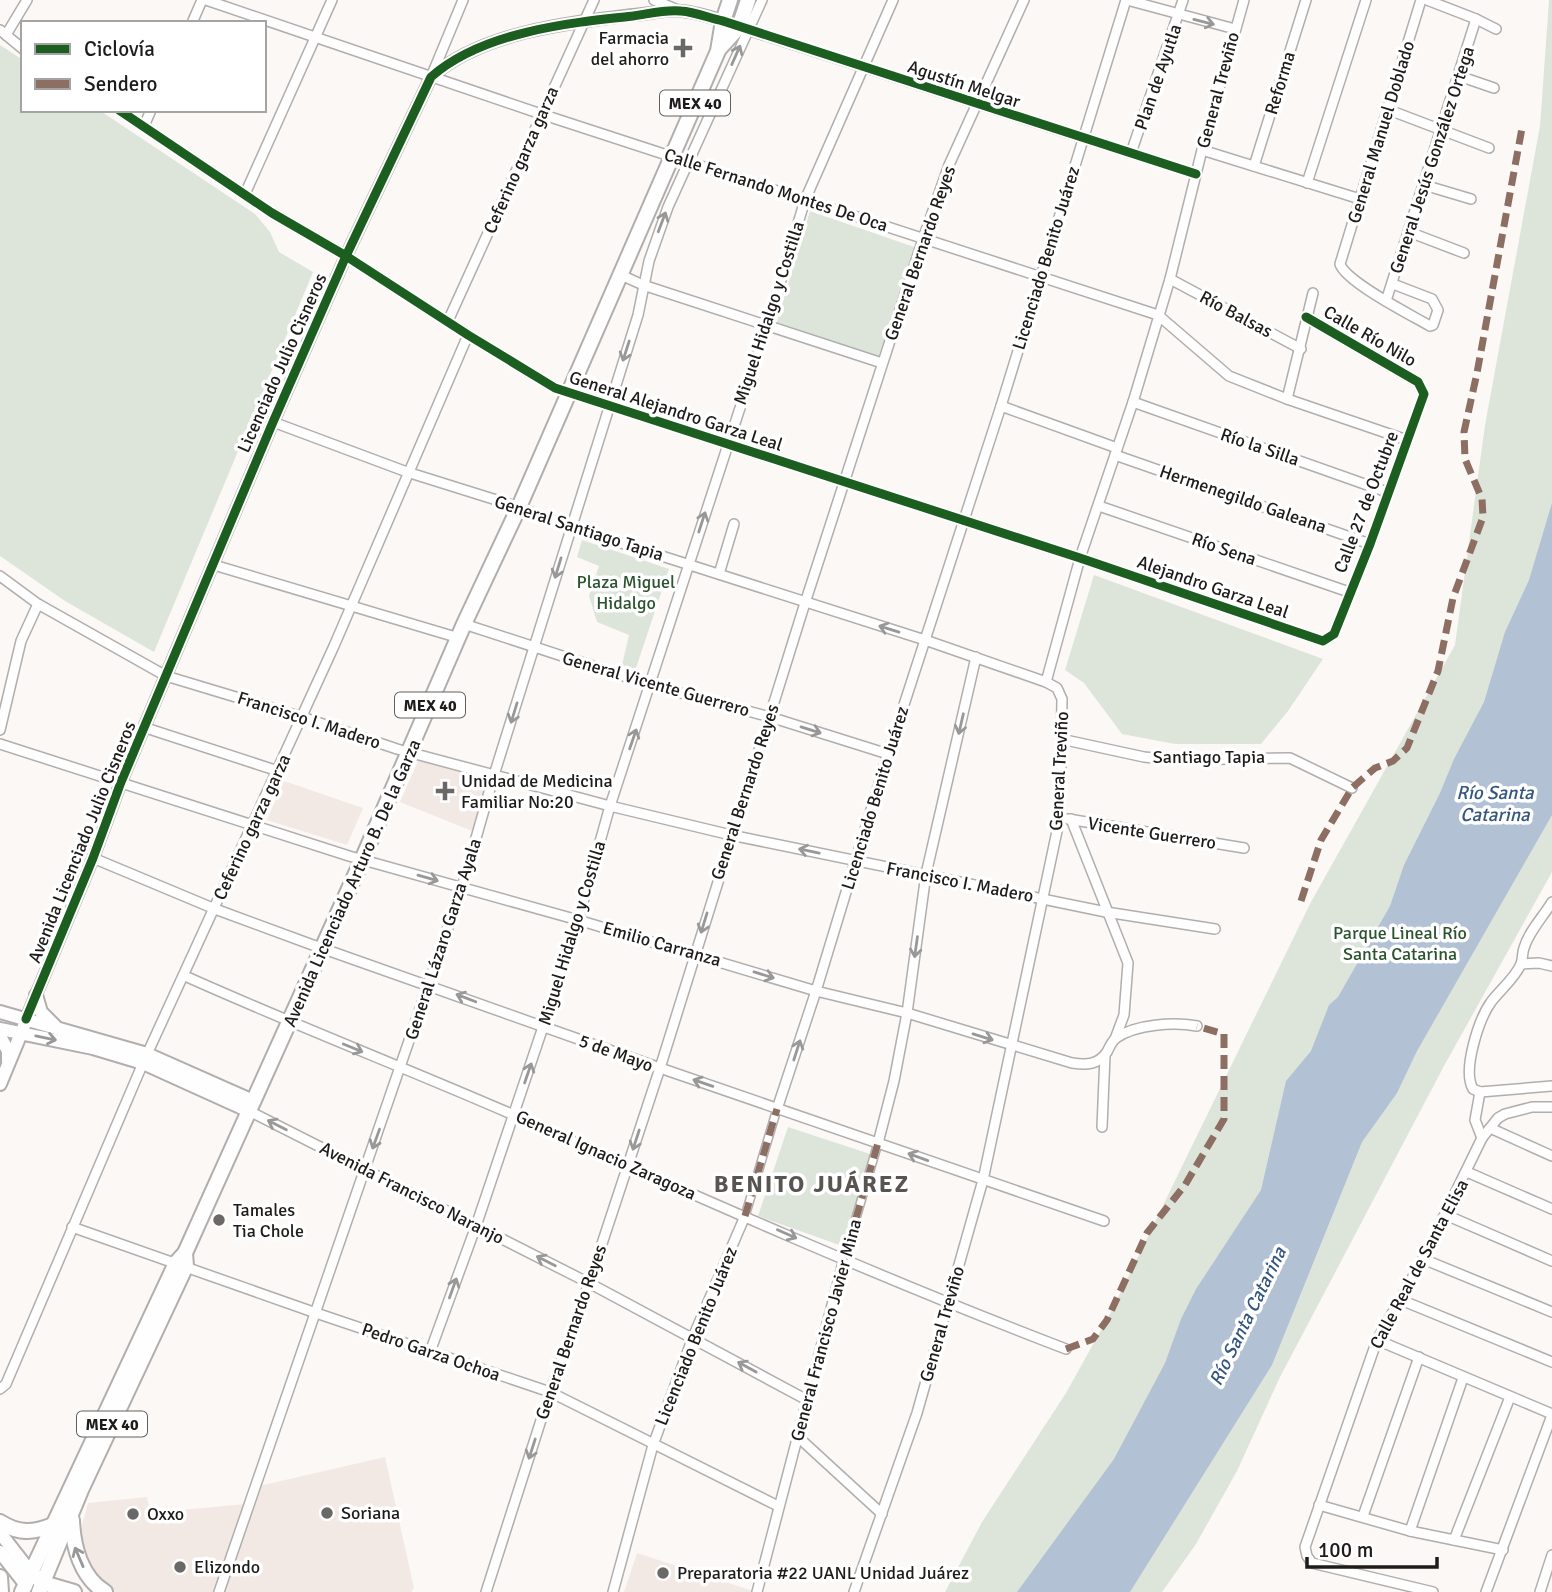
<svg xmlns="http://www.w3.org/2000/svg" width="1552" height="1592" font-family="Signika,sans-serif">
<style>
.built{fill:#f2e9e5}
.green{fill:#dde5db}
.water{fill:#b2c1d4}
.lines{fill:none;stroke-linecap:round;stroke-linejoin:round}
.pedestrian-casing{stroke:#b1aead;stroke-width:10}
.minor-casing{stroke:#b1aead;stroke-width:12}
.tertiary-casing{stroke:#b1aead;stroke-width:14}
.secondary-casing{stroke:#b1aead;stroke-width:16}
.primary-casing{stroke:#b1aead;stroke-width:18}
.pedestrian{stroke:#fefefe;stroke-width:7}
.minor{stroke:#fefefe;stroke-width:9}
.tertiary{stroke:#fefefe;stroke-width:10}
.secondary{stroke:#fefefe;stroke-width:12}
.primary{stroke:#fefefe;stroke-width:14}
.quiet{stroke:#8d6e63;stroke-width:7;stroke-dasharray:14 7;stroke-linecap:butt}
.cycleway-casing{stroke:#fff;stroke-width:13}
.cycleway{stroke:#1b5e20;stroke-width:9}
.oneway{stroke:#999898}
.poi-dot{fill:#6b6968;stroke:#fff;stroke-width:2.5}
.labels{text-anchor:middle;stroke-width:7;stroke-linejoin:round;paint-order:stroke}
.shield{fill:#fff;stroke:#62605f;stroke-width:2}
.shield-label{font-size:16px;font-weight:bold;fill:#1e1c1b}
.poi-label{font-size:18px;fill:#1e1c1b;stroke:#fff;text-anchor:start}
.street-label{font-size:18px;fill:#1e1c1b;stroke:#fff}
.park-label{font-size:18px;fill:#2b542e;stroke:#fff}
.water-label{font-size:19px;font-style:italic;fill:#34567f;stroke:#fff}
.district-label{font-size:24px;font-weight:bold;letter-spacing:2px;fill:#585451;stroke:#fff}
</style>
<rect width="100%" height="100%" fill="#fbf8f6"/>
<g class="built">
<path d="M419,759L489,780L472,831L400,802Z"/>
<path d="M284,781L363,808L347,845L267,820Z"/>
<path d="M385,1457L414,1588L411,1592H115L101,1585L85,1556L80,1542L81,1529L88,1503L147,1497L150,1513L245,1504L259,1486Z"/>
<path d="M637,1553L756,1592H624Z"/>
</g>
<g class="green">
<path d="M1549,0H1552V872L1444,1066L1280,1377L1237,1471L1196,1544L1162,1592H945L982,1522L1066,1393L1110,1314L1311,902L1455,645L1485,425L1540,126Z"/>
<path d="M0,45L23,60V110H99L255,214L270,232L279,252L313,272L154,652L65,601L0,556Z"/>
<path d="M810,211L917,248L878,357L776,325Z"/>
<path d="M582,540L669,569L635,671L622,665L629,635L597,622L589,596L599,566L577,557Z"/>
<path d="M1094,575L1323,659L1288,711L1261,744H1175L1122,734L1084,683L1065,670Z"/>
<path d="M788,1127L873,1155L845,1247L758,1216Z"/>
</g>
<path class="water" d="M1552,503V815L1417,1051L1397,1093L1362,1142L1272,1365L1130,1592H1017L1114,1459L1165,1363L1181,1319L1196,1289L1261,1190L1286,1081L1311,1051L1329,1005L1338,997L1390,906L1404,865L1440,793L1454,759L1484,702L1505,632L1529,580Z"/>
<g class="lines">
<g class="pedestrian-casing">
<g id="pedestrian">
<path d="M745,1216L777,1109"/>
<path d="M844,1259L878,1143"/>
</g>
</g>
<g class="minor-casing">
<g id="minor">
<path d="M206,0L541,114L1158,315L1229,376L1287,399L1407,440"/>
<path d="M654,0L678,10"/>
<path d="M1127,0L1235,29"/>
<path d="M1427,0L1476,19L1496,29"/>
<path d="M192,23L202,0"/>
<path d="M745,29L1196,174"/>
<path d="M0,30L23,49"/>
<path d="M6,35L27,0"/>
<path d="M1459,76L1494,88"/>
<path d="M431,77L463,0"/>
<path d="M119,110L272,213L346,256L468,335L555,388L1080,558L1323,641L1334,634L1370,544L1424,394L1418,382L1306,317"/>
<path d="M1389,110L1489,148"/>
<path d="M144,126L151,110"/>
<path d="M1202,150L1360,199"/>
<path d="M1131,153L1183,0"/>
<path d="M1254,166L1306,0"/>
<path d="M1307,183L1366,0"/>
<path d="M1424,185L1471,199"/>
<path d="M245,194L332,0"/>
<path d="M1409,232L1464,253"/>
<path d="M621,275L643,285L882,363"/>
<path d="M1170,279L1301,349"/>
<path d="M1393,284L1432,299L1438,310L1433,325L1430,326C1411,315 1346,282 1340,264L1421,0"/>
<path d="M1386,301L1476,19"/>
<path d="M448,321L594,0"/>
<path d="M1287,399L1313,293"/>
<path d="M1133,402L1387,492"/>
<path d="M1001,406L1117,448"/>
<path d="M273,422L407,472L506,503L571,527L925,640L1046,682"/>
<path d="M1115,455L1370,544"/>
<path d="M1099,506L1349,592"/>
<path d="M214,565L459,638"/>
<path d="M719,574L734,524"/>
<path d="M0,576L38,604L166,676L302,717L397,749L610,806L731,835L1106,912L1215,929"/>
<path d="M464,624L651,685L770,717L888,754"/>
<path d="M146,728L278,771"/>
<path d="M0,730L21,641L38,604"/>
<path d="M1061,739L1144,757L1173,760L1290,758L1352,788"/>
<path d="M0,744L349,856L578,920L816,991L907,1013L1072,1063C1087,1065 1098,1065 1107,1052C1109,1048 1112,1041 1116,1038C1136,1024 1174,1022 1197,1026"/>
<path d="M1068,819L1244,848"/>
<path d="M1071,819L1128,963L1124,1015L1115,1039"/>
<path d="M93,858L215,909L310,944L660,1068L1104,1221"/>
<path d="M1521,964L1539,963L1552,966"/>
<path d="M185,976C294,1025 406,1068 516,1116C698,1197 880,1278 1066,1349"/>
<path d="M1480,1092L1473,1089C1462,1070 1479,1019 1491,1002C1500,990 1515,978 1521,964C1523,959 1522,953 1524,948C1529,931 1543,917 1552,902"/>
<path d="M1480,1092L1552,1086"/>
<path d="M1480,1092L1475,1120L1482,1138"/>
<path d="M777,1109L816,991L888,754L1001,406L1126,0"/>
<path d="M249,1111L589,1283L807,1400"/>
<path d="M1102,1127L1105,1055"/>
<path d="M1490,1128L1552,1156"/>
<path d="M878,1143L894,1081L907,1013L926,874L976,657"/>
<path d="M1467,1172L1552,1209"/>
<path d="M1446,1215L1552,1261"/>
<path d="M72,1227L316,1313L550,1392L778,1506"/>
<path d="M1423,1259L1552,1312"/>
<path d="M1401,1300L1552,1362"/>
<path d="M1377,1340L1552,1414"/>
<path d="M430,1352L476,1226L543,1027L578,920L610,806L772,310L805,200L893,0"/>
<path d="M0,1389L6,1384L143,1063L334,646L468,335"/>
<path d="M797,1436L882,1514"/>
<path d="M1319,1505L1410,1531L1503,1550"/>
<path d="M1363,1516L1419,1357"/>
<path d="M1410,1531L1463,1378"/>
<path d="M1454,1540L1510,1397"/>
<path d="M219,1592L462,887L494,775L638,315L649,261L668,207L762,0"/>
<path d="M486,1592L550,1392L589,1283L660,1068L805,603L923,239L949,165L1024,0"/>
<path d="M613,1592L653,1445L693,1337L745,1216"/>
<path d="M757,1592L844,1259"/>
<path d="M854,1592L917,1413L983,1180L1060,817L1062,699L1057,688L1046,682L1080,558L1133,402L1170,279L1202,150L1244,0"/>
<path d="M1433,1592L1312,1563L1307,1556L1305,1547L1377,1340L1423,1259L1482,1138L1498,1118L1505,1114L1532,1107H1552"/>
<path d="M1486,1592L1552,1415"/>
<path d="M1540,1592L1552,1555"/>
</g>
</g>
<g class="tertiary-casing">
<path id="tertiary" d="M26,1019L93,858L121,782L273,422L346,256L431,77C482,32 567,23 633,15C648,14 667,9 682,11C701,13 721,20 739,27"/>
</g>
<g class="secondary-casing">
<g id="secondary">
<path d="M36,995L41,1012L55,1026"/>
<path d="M0,1012L147,1054L253,1101"/>
<path d="M0,1029L93,1048L143,1063L249,1111"/>
<path d="M0,1036L8,1051V1061"/>
<path d="M0,1084L24,1026"/>
<path d="M0,1533L32,1574"/>
<path d="M0,1552L26,1585"/>
</g>
</g>
<g class="primary-casing">
<g id="primary">
<path d="M719,49L739,27L748,0"/>
<path d="M72,1520C73,1547 81,1577 105,1592"/>
<path d="M0,1522C19,1534 33,1533 53,1525"/>
<path d="M0,1577L1,1592"/>
<path d="M36,1577L43,1583L74,1592"/>
<path d="M22,1592L176,1263L185,1253L362,860L464,624L519,507L718,51L723,21L730,0"/>
<path d="M39,1592L81,1490L186,1266L185,1253"/>
</g>
</g>
<use href="#pedestrian" class="pedestrian"/>
<use href="#minor" class="minor"/>
<use href="#tertiary" class="tertiary"/>
<use href="#secondary" class="secondary"/>
<use href="#primary" class="primary"/>
<g class="quiet">
<path d="M1301,901L1321,840L1352,788L1375,768L1393,761L1407,748L1438,671L1453,598L1483,517L1482,499L1465,459L1464,432L1477,373L1522,128"/>
<path d="M745,1216L777,1109"/>
<path d="M844,1259L878,1143"/>
<path d="M1066,1349L1093,1339L1107,1320L1147,1233L1185,1185L1224,1119V1034L1197,1026"/>
</g>
<g class="cycleway-casing">
<g id="cycleway">
<path d="M119,110L272,213L346,256L468,335L555,388L1080,558L1323,641L1334,634L1370,544L1424,394L1418,382L1306,317"/>
<path d="M26,1019L93,858L121,782L273,422L346,256L431,77C482,32 567,23 633,16C648,14 666,9 681,11C695,12 709,18 723,21L1196,174"/>
</g>
</g>
<use href="#cycleway" class="cycleway"/>
</g>
<defs><path id="oneway-shaft" d="M-6 0H5M1.5-3L5.5 0L1.5 3" fill="none" stroke-width="1.6" stroke-linecap="round" stroke-linejoin="round" transform="scale(1.75)"/></defs>
<g class="oneway">
<use href="#oneway-shaft" transform="translate(1204 22) rotate(14)"/>
<use href="#oneway-shaft" transform="translate(736 55) rotate(-66)"/>
<use href="#oneway-shaft" transform="translate(662 222) rotate(-69)"/>
<use href="#oneway-shaft" transform="translate(626 351) rotate(108)"/>
<use href="#oneway-shaft" transform="translate(702 522) rotate(-72)"/>
<use href="#oneway-shaft" transform="translate(558 568) rotate(107)"/>
<use href="#oneway-shaft" transform="translate(889 629) rotate(-163)"/>
<use href="#oneway-shaft" transform="translate(514 713) rotate(107)"/>
<use href="#oneway-shaft" transform="translate(961 724) rotate(103)"/>
<use href="#oneway-shaft" transform="translate(811 730) rotate(17)"/>
<use href="#oneway-shaft" transform="translate(633 739) rotate(-71)"/>
<use href="#oneway-shaft" transform="translate(809 851) rotate(-168)"/>
<use href="#oneway-shaft" transform="translate(428 878) rotate(16)"/>
<use href="#oneway-shaft" transform="translate(704 923) rotate(107)"/>
<use href="#oneway-shaft" transform="translate(916 947) rotate(98)"/>
<use href="#oneway-shaft" transform="translate(764 975) rotate(17)"/>
<use href="#oneway-shaft" transform="translate(466 998) rotate(-159)"/>
<use href="#oneway-shaft" transform="translate(983 1037) rotate(17)"/>
<use href="#oneway-shaft" transform="translate(46 1038) rotate(12)"/>
<use href="#oneway-shaft" transform="translate(353 1048) rotate(22)"/>
<use href="#oneway-shaft" transform="translate(797 1050) rotate(-72)"/>
<use href="#oneway-shaft" transform="translate(528 1073) rotate(-71)"/>
<use href="#oneway-shaft" transform="translate(703 1083) rotate(-161)"/>
<use href="#oneway-shaft" transform="translate(277 1125) rotate(-153)"/>
<use href="#oneway-shaft" transform="translate(376 1139) rotate(110)"/>
<use href="#oneway-shaft" transform="translate(636 1140) rotate(108)"/>
<use href="#oneway-shaft" transform="translate(918 1157) rotate(-160)"/>
<use href="#oneway-shaft" transform="translate(787 1234) rotate(24)"/>
<use href="#oneway-shaft" transform="translate(546 1261) rotate(-153)"/>
<use href="#oneway-shaft" transform="translate(453 1288) rotate(-70)"/>
<use href="#oneway-shaft" transform="translate(747 1367) rotate(-151)"/>
<use href="#oneway-shaft" transform="translate(532 1449) rotate(108)"/>
<use href="#oneway-shaft" transform="translate(79 1557) rotate(-113)"/>
</g>
<g class="poi-dot">
<path d="M679.5 37.5h7v7h7v7h-7v7h-7v-7h-7v-7h7z"/>
<path d="M441.5 780.5h7v7h7v7h-7v7h-7v-7h-7v-7h7z"/>
<circle cx="219" cy="1220" r="7"/>
<circle cx="327" cy="1513" r="7"/>
<circle cx="133" cy="1514" r="7"/>
<circle cx="180" cy="1567" r="7"/>
<circle cx="663" cy="1573" r="7"/>
</g>
<g class="labels">
<g class="shield">
<rect x="660" y="90.5" width="70" height="25" rx="5"/>
<rect x="395" y="692.5" width="70" height="25" rx="5"/>
<rect x="77" y="1411.5" width="70" height="25" rx="5"/>
</g>
<g class="shield-label">
<text x="695" y="109">MEX 40</text>
<text x="430" y="711">MEX 40</text>
<text x="112" y="1430">MEX 40</text>
</g>
<g class="poi-label">
<text x="669" y="44" text-anchor="end">Farmacia<tspan x="669" dy="21">del ahorro</tspan></text>
<text x="461" y="787">Unidad de Medicina<tspan x="461" dy="21">Familiar No:20</tspan></text>
<text x="233" y="1216">Tamales<tspan x="233" dy="21">Tia Chole</tspan></text>
<text x="341" y="1519">Soriana</text>
<text x="147" y="1520">Oxxo</text>
<text x="194" y="1573">Elizondo</text>
<text x="677" y="1579">Preparatoria #22 UANL Unidad Juárez</text>
</g>
<g class="street-label">
<text transform="translate(1158 77) rotate(-71)" y="6">Plan de Ayutla</text>
<text transform="translate(1280 83) rotate(-73)" y="6">Reforma</text>
<text transform="translate(964 84) rotate(18)" y="6">Agustín Melgar</text>
<text transform="translate(1218 90) rotate(-75)" y="6">General Treviño</text>
<text transform="translate(1381 132) rotate(-73)" y="6">General Manuel Doblado</text>
<text transform="translate(521 160) rotate(-66)" y="6">Ceferino garza garza</text>
<text transform="translate(1432 160) rotate(-72)" y="6">General Jesús González Ortega</text>
<text transform="translate(776 190) rotate(18)" y="6">Calle Fernando Montes De Oca</text>
<text transform="translate(920 253) rotate(-71)" y="6">General Bernardo Reyes</text>
<text transform="translate(1046 258) rotate(-73)" y="6">Licenciado Benito Juárez</text>
<text transform="translate(769 313) rotate(-72)" y="6">Miguel Hidalgo y Costilla</text>
<text transform="translate(1236 314) rotate(28)" y="6">Río Balsas</text>
<text transform="translate(1370 336) rotate(30)" y="6">Calle Río Nilo</text>
<text transform="translate(282 363) rotate(-66)" y="6">Licenciado Julio Cisneros</text>
<text transform="translate(676 411) rotate(18)" y="6">General Alejandro Garza Leal</text>
<text transform="translate(1260 447) rotate(19)" y="6">Río la Silla</text>
<text transform="translate(1243 499) rotate(19)" y="6">Hermenegildo Galeana</text>
<text transform="translate(1366 502) rotate(-69)" y="6">Calle 27 de Octubre</text>
<text transform="translate(579 528) rotate(18)" y="6">General Santiago Tapia</text>
<text transform="translate(1224 549) rotate(19)" y="6">Río Sena</text>
<text transform="translate(1213 587) rotate(19)" y="6">Alejandro Garza Leal</text>
<text transform="translate(656 684) rotate(16)" y="6">General Vicente Guerrero</text>
<text transform="translate(309 720) rotate(18)" y="6">Francisco I. Madero</text>
<text x="1209" y="763">Santiago Tapia</text>
<text transform="translate(1059 771) rotate(-87)" y="6">General Treviño</text>
<text transform="translate(745 792) rotate(-72)" y="6">General Bernardo Reyes</text>
<text transform="translate(875 798) rotate(-73)" y="6">Licenciado Benito Juárez</text>
<text transform="translate(252 827) rotate(-65)" y="6">Ceferino garza garza</text>
<text transform="translate(1152 833) rotate(9)" y="6">Vicente Guerrero</text>
<text transform="translate(82 842) rotate(-68)" y="6">Avenida Licenciado Julio Cisneros</text>
<text transform="translate(960 882) rotate(11)" y="6">Francisco I. Madero</text>
<text transform="translate(352 883) rotate(-66)" y="6">Avenida Licenciado Arturo B. De la Garza</text>
<text transform="translate(572 933) rotate(-73)" y="6">Miguel Hidalgo y Costilla</text>
<text transform="translate(443 939) rotate(-72)" y="6">General Lázaro Garza Ayala</text>
<text transform="translate(662 944) rotate(16)" y="6">Emilio Carranza</text>
<text transform="translate(616 1053) rotate(20)" y="6">5 de Mayo</text>
<text transform="translate(606 1155) rotate(24)" y="6">General Ignacio Zaragoza</text>
<text transform="translate(412 1193) rotate(27)" y="6">Avenida Francisco Naranjo</text>
<text transform="translate(1419 1264) rotate(-62)" y="6">Calle Real de Santa Elisa</text>
<text transform="translate(942 1324) rotate(-74)" y="6">General Treviño</text>
<text transform="translate(826 1330) rotate(-75)" y="6">General Francisco Javier Mina</text>
<text transform="translate(571 1332) rotate(-71)" y="6">General Bernardo Reyes</text>
<text transform="translate(696 1336) rotate(-68)" y="6">Licenciado Benito Juárez</text>
<text transform="translate(431 1352) rotate(19)" y="6">Pedro Garza Ochoa</text>
</g>
<g class="park-label">
<text x="626" y="588">Plaza Miguel<tspan x="626" dy="21">Hidalgo</tspan></text>
<text x="1400" y="939">Parque Lineal Río<tspan x="1400" dy="21">Santa Catarina</tspan></text>
</g>
<g class="water-label">
<text x="1495" y="799">Río Santa<tspan x="1495" dy="22">Catarina</tspan></text>
<text transform="translate(1247 1316) rotate(-64)" y="7">Río Santa Catarina</text>
</g>
<g class="district-label">
<text x="812" y="1192">BENITO JUÁREZ</text>
</g>
</g>
<rect x="21" y="21" width="245" height="91" fill="#ffffff" stroke="#a5a4a4" stroke-width="2"/>
<rect x="35" y="44" width="35" height="10" fill="#1b5e20" stroke="#a5a4a4" stroke-width="2"/>
<text x="84" y="56" font-size="21" fill="#1e1c1b">Ciclovía</text>
<rect x="35" y="79" width="35" height="10" fill="#8d6e63" stroke="#a5a4a4" stroke-width="2"/>
<text x="84" y="91" font-size="21" fill="#1e1c1b">Sendero</text>
<path d="M1307 1557v10h130v-10" fill="none" stroke="#1e1c1b" stroke-width="3.5"/>
<text x="1318" y="1557" font-size="21" fill="#1e1c1b" stroke="#ffffff" stroke-width="5" paint-order="stroke">100 m</text>
</svg>
